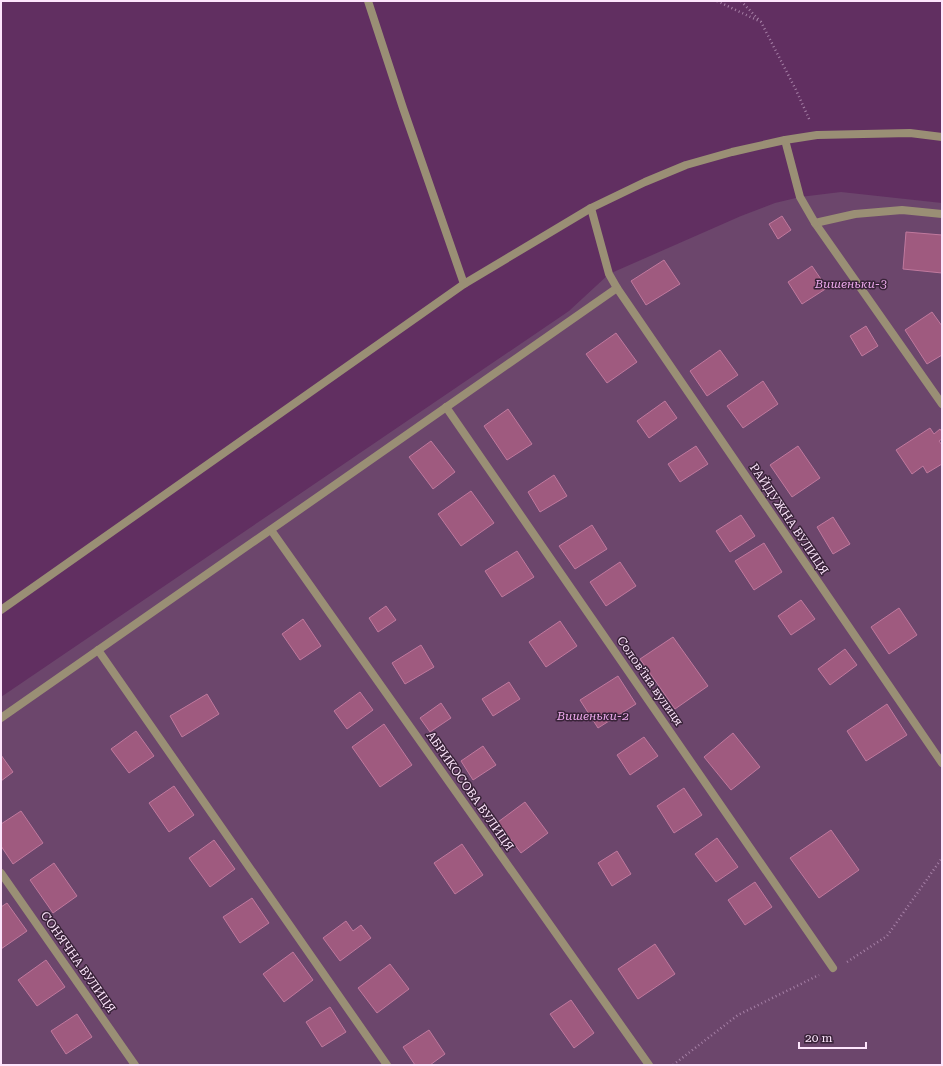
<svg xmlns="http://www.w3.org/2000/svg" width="943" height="1066" font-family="'Roboto Serif',serif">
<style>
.green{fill:#6c466c}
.building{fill:#9f5a7f;stroke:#c0799e}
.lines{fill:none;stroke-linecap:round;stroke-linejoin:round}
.path{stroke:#a781a7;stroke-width:2.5;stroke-dasharray:1 3;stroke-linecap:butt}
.minor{stroke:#9a8f75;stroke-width:8}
.tertiary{stroke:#9a8f75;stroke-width:8}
.labels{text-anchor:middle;stroke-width:3;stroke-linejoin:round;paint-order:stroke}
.park-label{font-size:12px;font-style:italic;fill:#eda9ec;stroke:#392339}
.street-label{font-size:12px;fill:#fde5fc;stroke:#392339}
</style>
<rect width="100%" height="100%" fill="#612f61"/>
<path class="green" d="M841,192L942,203V1065H1V697L569,311L609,274L741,216L775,203L800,197Z"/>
<g class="building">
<path d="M782,216L791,230L778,239L769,224Z"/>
<path d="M906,232L942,235V273L903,269Z"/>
<path d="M664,260L680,284L646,305L631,281Z"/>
<path d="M812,266L827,288L802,304L788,282Z"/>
<path d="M932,312L942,326V355L927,364L905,330Z"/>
<path d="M866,326L878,346L862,356L850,336Z"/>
<path d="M616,333L637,362L607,383L586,354Z"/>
<path d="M720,350L738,375L707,396L690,371Z"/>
<path d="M763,381L778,404L743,428L727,406Z"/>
<path d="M665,401L677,418L649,438L637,421Z"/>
<path d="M508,409L532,444L507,460L484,426Z"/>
<path d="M930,428L934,434L940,429L942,432V439L939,441L942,445V464L927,473L923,466L912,474L896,450Z"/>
<path d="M431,441L455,472L433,489L409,457Z"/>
<path d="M696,446L708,464L680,482L668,464Z"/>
<path d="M798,446L820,478L792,497L770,465Z"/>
<path d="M554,475L567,496L540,512L528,492Z"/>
<path d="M471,491L494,523L461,546L438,514Z"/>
<path d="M741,515L755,536L730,552L716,531Z"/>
<path d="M833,517L850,544L833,554L817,527Z"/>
<path d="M592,525L607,549L575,569L559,546Z"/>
<path d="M764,543L782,572L754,590L735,561Z"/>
<path d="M517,551L534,577L502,597L485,571Z"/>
<path d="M620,562L636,586L606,606L590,582Z"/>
<path d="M801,600L815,619L791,635L778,616Z"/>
<path d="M386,606L396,620L378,632L369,618Z"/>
<path d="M899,608L917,635L889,654L871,627Z"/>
<path d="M303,619L321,646L300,660L282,634Z"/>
<path d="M560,621L577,646L546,667L529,642Z"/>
<path d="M673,637L708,686L675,709L640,659Z"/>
<path d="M421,645L434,667L405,684L392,663Z"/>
<path d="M845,649L857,665L830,685L818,669Z"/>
<path d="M618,676L636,704L598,728L580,700Z"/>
<path d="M509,682L520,699L493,716L482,699Z"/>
<path d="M360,692L373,710L347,729L334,711Z"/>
<path d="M207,694L219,714L182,737L170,716Z"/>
<path d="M441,703L451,718L430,732L420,718Z"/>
<path d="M887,704L907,735L866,761L847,731Z"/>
<path d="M384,724L412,765L380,787L352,747Z"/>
<path d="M136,731L154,756L129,773L111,749Z"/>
<path d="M733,733L760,767L731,790L704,757Z"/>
<path d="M644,737L658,756L630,775L617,755Z"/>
<path d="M483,746L496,765L473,780L461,761Z"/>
<path d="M1,755L13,772L1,781Z"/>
<path d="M174,786L194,815L169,832L149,803Z"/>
<path d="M684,788L702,815L674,833L657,806Z"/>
<path d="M525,802L548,833L521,853L498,822Z"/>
<path d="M21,811L43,843L13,864L1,846V824Z"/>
<path d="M831,830L859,870L819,898L790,858Z"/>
<path d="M717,838L738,867L716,882L695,854Z"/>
<path d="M214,840L235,869L210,887L189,858Z"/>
<path d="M462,844L483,875L455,894L434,863Z"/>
<path d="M617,851L631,874L612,886L598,863Z"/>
<path d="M54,863L77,896L53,913L30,880Z"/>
<path d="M755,882L772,907L745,925L728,900Z"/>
<path d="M252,898L269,923L240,943L223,917Z"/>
<path d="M7,903L27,931L1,949V907Z"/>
<path d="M346,921L353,931L361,925L371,938L340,961L323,938Z"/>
<path d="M655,944L675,974L638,999L618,969Z"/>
<path d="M293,952L313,980L284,1002L263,974Z"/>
<path d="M46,960L65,987L37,1006L18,980Z"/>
<path d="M390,964L409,989L377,1013L358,988Z"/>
<path d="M571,1000L594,1033L574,1048L550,1014Z"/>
<path d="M330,1007L346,1032L322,1047L306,1022Z"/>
<path d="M77,1014L92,1037L66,1054L51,1031Z"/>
<path d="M429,1030L445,1054L430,1065H415L403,1047Z"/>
</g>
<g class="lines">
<g class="path">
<path d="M717,1L761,22L796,90L810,121"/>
<path d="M741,1L759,20"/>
<path d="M847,962L887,936L942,858"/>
<path d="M673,1065L738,1015L819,975"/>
</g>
<g class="minor">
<path d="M942,214L902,210L855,214L815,223L942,404"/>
<path d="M446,407L833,968"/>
<path d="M271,530L649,1065"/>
<path d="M98,650L387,1065"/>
<path d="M1,718L617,288L942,763"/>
<path d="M1,873L135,1065"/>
</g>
<g class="tertiary">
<path d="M368,1L403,108L464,284"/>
<path d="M785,140L800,197L815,223"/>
<path d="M591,208L609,274L617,288"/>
<path d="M1,610L464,284L591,208L645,182L686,165L732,152L785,140L817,135L910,133L942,137"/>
</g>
</g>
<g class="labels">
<g class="park-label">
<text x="851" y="288">Вишеньки-3</text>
<text x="593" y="720">Вишеньки-2</text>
</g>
<g class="street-label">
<text transform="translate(789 519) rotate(56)" y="4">РАЙДУЖНА ВУЛИЦЯ</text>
<text transform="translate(650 681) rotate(55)" y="4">Соловʼїна вулиця</text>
<text transform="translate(470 791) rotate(55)" y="4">АБРИКОСОВА ВУЛИЦЯ</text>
<text transform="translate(78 962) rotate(55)" y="4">СОНЯЧНА ВУЛИЦЯ</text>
</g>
</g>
<rect width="943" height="1066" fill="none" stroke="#fde5fc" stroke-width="4"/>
<path d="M799 1042v6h67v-6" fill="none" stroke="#fde5fc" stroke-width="2"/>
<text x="805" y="1042" font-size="12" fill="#fde5fc" stroke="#392339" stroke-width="3" paint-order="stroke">20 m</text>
</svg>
